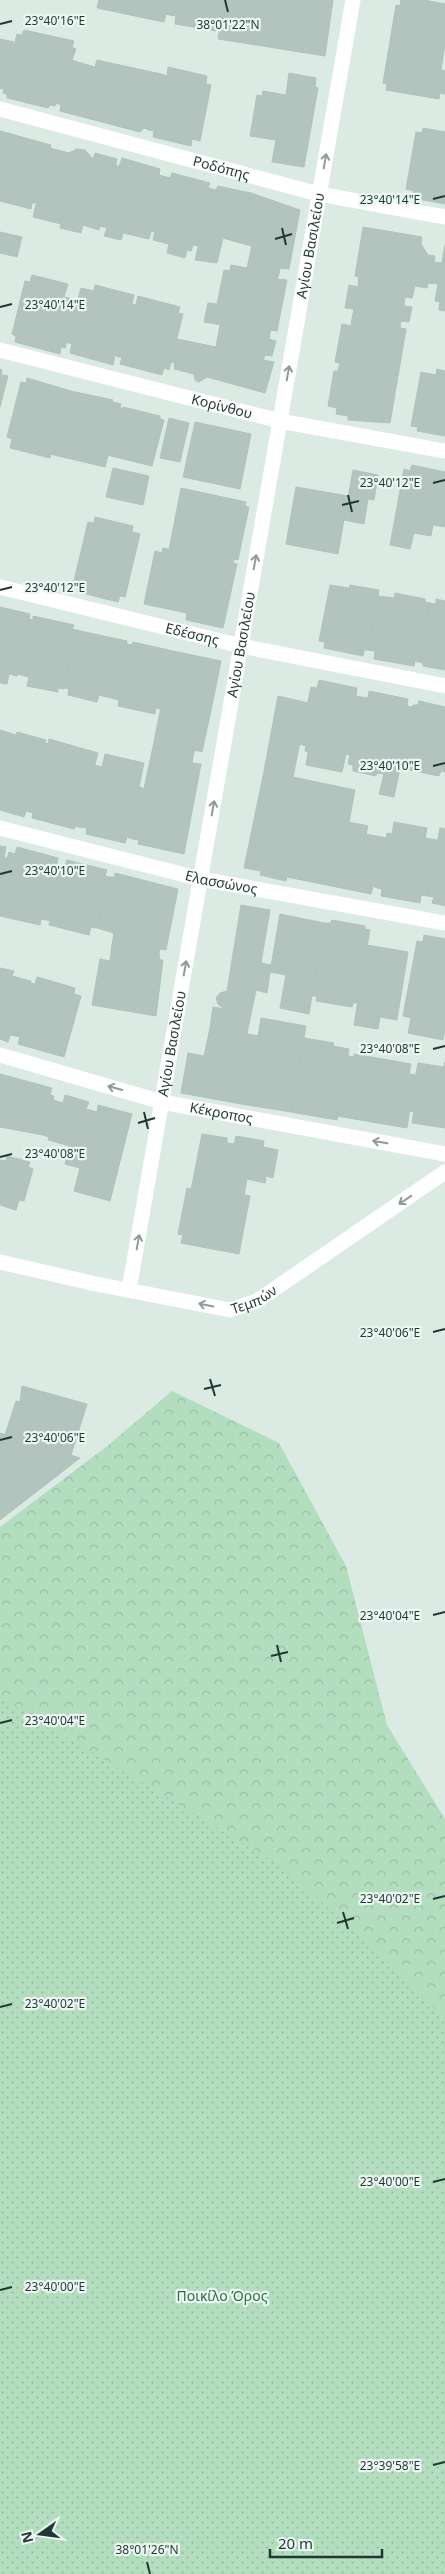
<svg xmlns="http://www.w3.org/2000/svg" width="445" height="2574" font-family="'Noto Sans',sans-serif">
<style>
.forest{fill:url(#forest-crowns)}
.park{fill:url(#park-dots)}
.building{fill:#b2c4bd;stroke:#afc3bb}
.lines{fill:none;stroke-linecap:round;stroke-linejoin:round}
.minor{stroke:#fff;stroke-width:15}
.tertiary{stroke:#fff;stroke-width:15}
.oneway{stroke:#8e9c98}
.ticks{fill:none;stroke:#1e3932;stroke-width:2}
.labels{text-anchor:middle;stroke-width:4.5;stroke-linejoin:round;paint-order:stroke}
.street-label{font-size:14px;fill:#1e3932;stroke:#edf6f1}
.park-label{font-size:14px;fill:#267244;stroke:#edf6f1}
.ticks-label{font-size:12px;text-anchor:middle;fill:#1e3932;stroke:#edf6f1;stroke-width:4.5;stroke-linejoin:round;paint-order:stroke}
</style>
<defs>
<pattern id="forest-crowns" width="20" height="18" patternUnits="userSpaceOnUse" patternTransform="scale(1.25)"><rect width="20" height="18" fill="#b3ddbf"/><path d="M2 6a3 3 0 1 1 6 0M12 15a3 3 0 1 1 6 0" fill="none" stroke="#9abea5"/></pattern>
<pattern id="park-dots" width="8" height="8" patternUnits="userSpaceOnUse" patternTransform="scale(1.25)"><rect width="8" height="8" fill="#b3ddbf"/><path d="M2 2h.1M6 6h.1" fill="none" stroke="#9abea5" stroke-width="1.8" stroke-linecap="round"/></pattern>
</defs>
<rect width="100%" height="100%" fill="#dceae4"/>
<path class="forest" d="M172,1391L279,1443L346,1566L387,1725L445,1819V2574L0,2071V1527L106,1447Z"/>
<path class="park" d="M0,1697L288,1870L445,2018V2574H0Z"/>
<g class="building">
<path d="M99,0H173L170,15L166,14L164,22L97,8Z"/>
<path d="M173,0H225L221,25L216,24V31L175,24L176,16L170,15Z"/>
<path d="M225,0H276L269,47L218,39Z"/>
<path d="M276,0H333L325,56L269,47Z"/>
<path d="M401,0H424L445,4V44L441,70L445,71V94L440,93L439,99L386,90L387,84L383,83L396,5L400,6Z"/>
<path d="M24,30L74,41L72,47L76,49L55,106L50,105L48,108L7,98V94L3,93L17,34L22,35Z"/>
<path d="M0,39L14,42L4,89L0,88Z"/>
<path d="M71,60L95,67L97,60L161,74L149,130L144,128L140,132L60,111L61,105L56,103Z"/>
<path d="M168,67L207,76L206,84L211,85L200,141L192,139L191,146L153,137L154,131L149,130L161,74L167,76Z"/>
<path d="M289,73L316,78L315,87L318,88L304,167L272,162L276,140L250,136L257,95L262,96L263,91L286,95Z"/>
<path d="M423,128L445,132V204L412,198L414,191L406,189L416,132L422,133Z"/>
<path d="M0,131L51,145L36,203H32L31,209L0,201Z"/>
<path d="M50,148L69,153L77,149L85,150L93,159L95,153L117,159L99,230L83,225L81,233L60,228L61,224L33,217Z"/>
<path d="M122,158L160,169L159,175L166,177L149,239L123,233L121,240L104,236L107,228L100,226L116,165L119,167Z"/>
<path d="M172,173L210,183L208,188L212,189L198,246L193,245L191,251L187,250L185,258L167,253L169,244L153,240L155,232L151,231L166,177L170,178Z"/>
<path d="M218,186L251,193L237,242L223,238L217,263L195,260L212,189L216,190Z"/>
<path d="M251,193L300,210L289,269L280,268L279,274L247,268L252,246L237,242Z"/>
<path d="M363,227L422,237L421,244L428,255L435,256L434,262L442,263L438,284L428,283L427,288L415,286L412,298L405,297L404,306L412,307L409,322L401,321L400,328L352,319L354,309L345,308L349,285L358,287L359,277L355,276Z"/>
<path d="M0,232L22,237L17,257L0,253Z"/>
<path d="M445,245V311L439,310L440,302L435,301Z"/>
<path d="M231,265L279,274L277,279L287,280L277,331L271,330L270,333L204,322L208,303L217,304L224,270L230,271Z"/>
<path d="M32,275L68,284L64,297L78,300L65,348L61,347L60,354L15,342L16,336L12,334L25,281L30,282Z"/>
<path d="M95,285L134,295L118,357L115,355L113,365L70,353L72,344L66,342L81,288L94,291Z"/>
<path d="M138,296L180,307L178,313L183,314L169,370L164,368L162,375L120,364L122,357H118L132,304L136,305Z"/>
<path d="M352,319L406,329L390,423L348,420V416L336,414L337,408L328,406L334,371H338L340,363L335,362L342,324L351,326Z"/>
<path d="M220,325L270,333L269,339L276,341L272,356L265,355L263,360L274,362L265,393L207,377L199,382L195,380L194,374L174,369L175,363L171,362L177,339L216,347Z"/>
<path d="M0,369L2,370L1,375L8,376L0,407Z"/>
<path d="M437,369L445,371V436L417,431L418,427L411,426L421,372L436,375Z"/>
<path d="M27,378L71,391L54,455L51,454L50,458L10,448L12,439L7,437L21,382L26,383Z"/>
<path d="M71,391L113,400L112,402L121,404L105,467L54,455Z"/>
<path d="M123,407L160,416V419L164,420L152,466L107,455L120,408L123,409Z"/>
<path d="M169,418L189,423L180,462L160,458Z"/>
<path d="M195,422L251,434L240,489L183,477Z"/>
<path d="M412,465L445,472V527L433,525L431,536L414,533L410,549L390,545L404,469L410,471Z"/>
<path d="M113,468L149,476L143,505L106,497Z"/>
<path d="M353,470L378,475L374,500L368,499L364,524L344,520Z"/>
<path d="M296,487L348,496L338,554L286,544Z"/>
<path d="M181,488L246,502L245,506L249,507L238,560L234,559L233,563L169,550Z"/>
<path d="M95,517L133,526L132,532L140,534L125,597L120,596L118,602L78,592L79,586L73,585L88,522L94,523Z"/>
<path d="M163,548L237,564L223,628L186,620L187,613L144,604L155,551L162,553Z"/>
<path d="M330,585L349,588L350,585L379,590L368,650H364L363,656L324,648L325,642L319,641Z"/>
<path d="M395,593L425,599V602L430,603L419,662L415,661L414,666L374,659L375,651L368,650L378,596L394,598Z"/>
<path d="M436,599L445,601V670L423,666V663L419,662L430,603L436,604Z"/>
<path d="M0,607L30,614L17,676L9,674L7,684L0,683Z"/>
<path d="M33,616L74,625L72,629L76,630L64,689L58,688V692L27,686L29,677L17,674L29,619L33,620Z"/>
<path d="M76,630L127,641L115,699L99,695L97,702L68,695L69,689L64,688Z"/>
<path d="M133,642L173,651L160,709L156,708L155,714L118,706L119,700L115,699L127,644L132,645Z"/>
<path d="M173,651L221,661L213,701L164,691Z"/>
<path d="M319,680L357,688L356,696L361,697L350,755L346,754L342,772L306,765L308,752L305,751L306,746L299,744L311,687L317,688Z"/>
<path d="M164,691L213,701L202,752L195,750L193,756L153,747Z"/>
<path d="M369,691L408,699L407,706L413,707L394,797L379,794L384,774L377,773L376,776L353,771V765L348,764L361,697L368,698Z"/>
<path d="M278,696L308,703L293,777L264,771Z"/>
<path d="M419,701L445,707V772L441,771L439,776L405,769L406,764L401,763L413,705H418Z"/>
<path d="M0,730L16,735L17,732L46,740L45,743L48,744L30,812L26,811L24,817L0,810Z"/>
<path d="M49,739L98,753L78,827L76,826L74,829L32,818L33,813L30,812Z"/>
<path d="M153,747L193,756L192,763L201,764L184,854L138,844L139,840L133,839Z"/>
<path d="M105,754L144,763L139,787L143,788L133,839L127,837L125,843L86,834L87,828L78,827L94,765L102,767Z"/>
<path d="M264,771L355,790L349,822L368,826L366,834L387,838L377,888L373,886L371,894L287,877L286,881L260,875L261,871L244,868Z"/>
<path d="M394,822L427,828L425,838L437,840L427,896L421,895L420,903L381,896L382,889L377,888L387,833L392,834Z"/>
<path d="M440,828L445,829V906L432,903L434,897L427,896Z"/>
<path d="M0,846L6,847L4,858H7L0,889Z"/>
<path d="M17,847L58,858L57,864L60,865L47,920L41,919L40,925L0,916V889L7,858L9,852L15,854Z"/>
<path d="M67,860L107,870L105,876L109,877L97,928L91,927L89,935L49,925L50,921L47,920L60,865L65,866Z"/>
<path d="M115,873L178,889L166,950L160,949L159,954L112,945L114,933L97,928L109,877H115Z"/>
<path d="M241,905L270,910L261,963L271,965L267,993L256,990L247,1034L210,1028L213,1007L224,1009L218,1004L216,998L220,993L227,991Z"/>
<path d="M280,914L324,923L309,1014L280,1008L286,975L270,972Z"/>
<path d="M332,920L365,926V929L370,930L357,1003H353L352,1007L316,1001L317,996H312L324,923H331Z"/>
<path d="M424,935L445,939V1029L443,1040L408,1033L411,1018L403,1016L417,941L423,942Z"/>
<path d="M112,945L159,954L160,960H163L156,1016L92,1005L100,959L110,961Z"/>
<path d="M367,945L408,952L397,1020L380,1017L378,1029L354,1025Z"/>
<path d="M0,968L14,971L12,976L31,981L16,1036L10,1035L8,1042L0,1039Z"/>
<path d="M37,977L75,988L74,994L81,996L64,1057L18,1044L20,1037L16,1036L30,983L35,984Z"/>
<path d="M261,1018L306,1026L291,1112L247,1105Z"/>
<path d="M210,1028L259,1036L247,1105L181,1093L188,1053L204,1056Z"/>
<path d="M304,1038L334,1043L333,1046L349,1049L337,1120L291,1112Z"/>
<path d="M354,1054L411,1064L409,1074L415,1075L407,1128L337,1116L348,1056L354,1057Z"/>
<path d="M445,1062V1128L412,1123L414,1112L409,1111L418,1063L444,1067Z"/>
<path d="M0,1074L52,1088L50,1095L54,1096L43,1135L0,1127Z"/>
<path d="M65,1095L89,1102L86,1109L97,1112L98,1105L132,1114L110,1201L74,1191L80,1168L65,1164L70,1146L48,1140L49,1137L43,1135L53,1100L63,1103Z"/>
<path d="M202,1134L227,1138V1143L234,1144L236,1136L264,1141L263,1147L278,1150L273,1178L266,1176L265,1183L247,1179L244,1195L192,1185Z"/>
<path d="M7,1156L30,1162L28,1167L33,1169L24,1201L19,1200L16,1210L0,1205V1160L6,1161Z"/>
<path d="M192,1185L250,1196L239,1254L181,1243L183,1235L178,1234L187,1188L191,1189Z"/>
<path d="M22,1386L87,1404L71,1455L5,1435L16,1401L20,1402Z"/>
<path d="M0,1433L80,1458L0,1520Z"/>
</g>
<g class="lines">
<g class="minor">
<path id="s1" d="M0,109L319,194L445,217"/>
<path id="s2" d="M0,350L280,421L445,451"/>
<path id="s3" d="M0,587L241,646L445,686"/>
<path id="s4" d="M0,828L201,879L445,923"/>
<path id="s5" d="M0,1055L162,1102L445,1154"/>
</g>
<g class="tertiary">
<path id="s6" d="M0,1262L96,1284L230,1310L257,1301L445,1172"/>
<path id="s7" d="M129,1290L353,0"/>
</g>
</g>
<defs><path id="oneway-shaft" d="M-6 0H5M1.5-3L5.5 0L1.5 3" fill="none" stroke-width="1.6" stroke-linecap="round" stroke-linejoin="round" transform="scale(1.25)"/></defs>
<g class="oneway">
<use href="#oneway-shaft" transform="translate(325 161) rotate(-80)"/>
<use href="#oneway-shaft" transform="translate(288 373) rotate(-80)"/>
<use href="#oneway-shaft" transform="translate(255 562) rotate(-80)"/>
<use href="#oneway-shaft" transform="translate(213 808) rotate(-80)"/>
<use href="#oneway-shaft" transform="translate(185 968) rotate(-80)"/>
<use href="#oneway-shaft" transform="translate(115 1088) rotate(-164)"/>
<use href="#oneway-shaft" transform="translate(380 1142) rotate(-170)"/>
<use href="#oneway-shaft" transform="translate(405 1200) rotate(146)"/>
<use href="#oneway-shaft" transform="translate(138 1242) rotate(-80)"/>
<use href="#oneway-shaft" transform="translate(206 1305) rotate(-169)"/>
</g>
<path class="ticks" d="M225,0L228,12M0,24L12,21M433,199L445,196M282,228L286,245M275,239L292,234M0,307L12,304M433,483L445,480M348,495L352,512M342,505L359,501M0,590L12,587M433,766L445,763M0,874L12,871M433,1049L445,1046M144,1112L148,1129M138,1123L155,1118M0,1157L12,1154M433,1332L445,1329M210,1379L215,1396M204,1389L221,1385M0,1440L12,1437M433,1615L445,1612M277,1645L281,1662M271,1656L288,1652M0,1723L12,1720M433,1899L445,1896M343,1912L348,1929M337,1923L354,1918M0,2007L12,2004M433,2182L445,2179M0,2290L12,2287M433,2465L445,2462M147,2562L150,2574"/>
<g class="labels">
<g class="street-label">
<text dy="5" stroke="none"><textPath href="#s1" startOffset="229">Ροδόπης</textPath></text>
<text dy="5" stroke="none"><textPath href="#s7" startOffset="1060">Αγίου Βασιλείου</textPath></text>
<text dy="5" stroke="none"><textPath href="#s2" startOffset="229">Κορίνθου</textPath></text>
<text dy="5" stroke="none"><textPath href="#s3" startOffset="198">Εδέσσης</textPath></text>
<text dy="5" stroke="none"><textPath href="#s7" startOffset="655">Αγίου Βασιλείου</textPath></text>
<text dy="5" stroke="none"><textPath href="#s4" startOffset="228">Ελασσώνος</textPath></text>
<text dy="5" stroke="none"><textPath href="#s7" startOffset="250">Αγίου Βασιλείου</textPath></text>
<text dy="5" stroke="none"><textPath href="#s5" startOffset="229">Κέκροπος</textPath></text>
<text dy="5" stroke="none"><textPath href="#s6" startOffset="261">Τεμπών</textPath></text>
</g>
<g class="park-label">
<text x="222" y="2301">Ποικίλο Όρος</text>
</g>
</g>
<g class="ticks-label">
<text x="55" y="25">23°40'16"E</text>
<text x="228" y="29">38°01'22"N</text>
<text x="390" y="204">23°40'14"E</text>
<text x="55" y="309">23°40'14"E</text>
<text x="390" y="487">23°40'12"E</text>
<text x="55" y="592">23°40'12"E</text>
<text x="390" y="770">23°40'10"E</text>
<text x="55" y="875">23°40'10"E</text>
<text x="390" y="1053">23°40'08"E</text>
<text x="55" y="1158">23°40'08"E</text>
<text x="390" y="1337">23°40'06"E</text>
<text x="55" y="1442">23°40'06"E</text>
<text x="390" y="1620">23°40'04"E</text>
<text x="55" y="1725">23°40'04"E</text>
<text x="390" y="1903">23°40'02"E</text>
<text x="55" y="2008">23°40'02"E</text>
<text x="390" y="2186">23°40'00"E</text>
<text x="55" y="2291">23°40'00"E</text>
<text x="390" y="2470">23°39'58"E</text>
<text x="147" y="2554">38°01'26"N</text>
</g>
<g transform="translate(40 2534) rotate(256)" stroke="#edf6f1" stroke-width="4" paint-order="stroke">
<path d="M0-4L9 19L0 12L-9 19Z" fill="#1e3932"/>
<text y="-8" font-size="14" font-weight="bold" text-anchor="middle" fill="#1e3932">N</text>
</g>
<path d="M270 2549v8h112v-8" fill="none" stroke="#1e3932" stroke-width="2.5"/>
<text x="278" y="2549" font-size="15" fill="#1e3932" stroke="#edf6f1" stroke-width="4" paint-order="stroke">20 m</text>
</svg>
